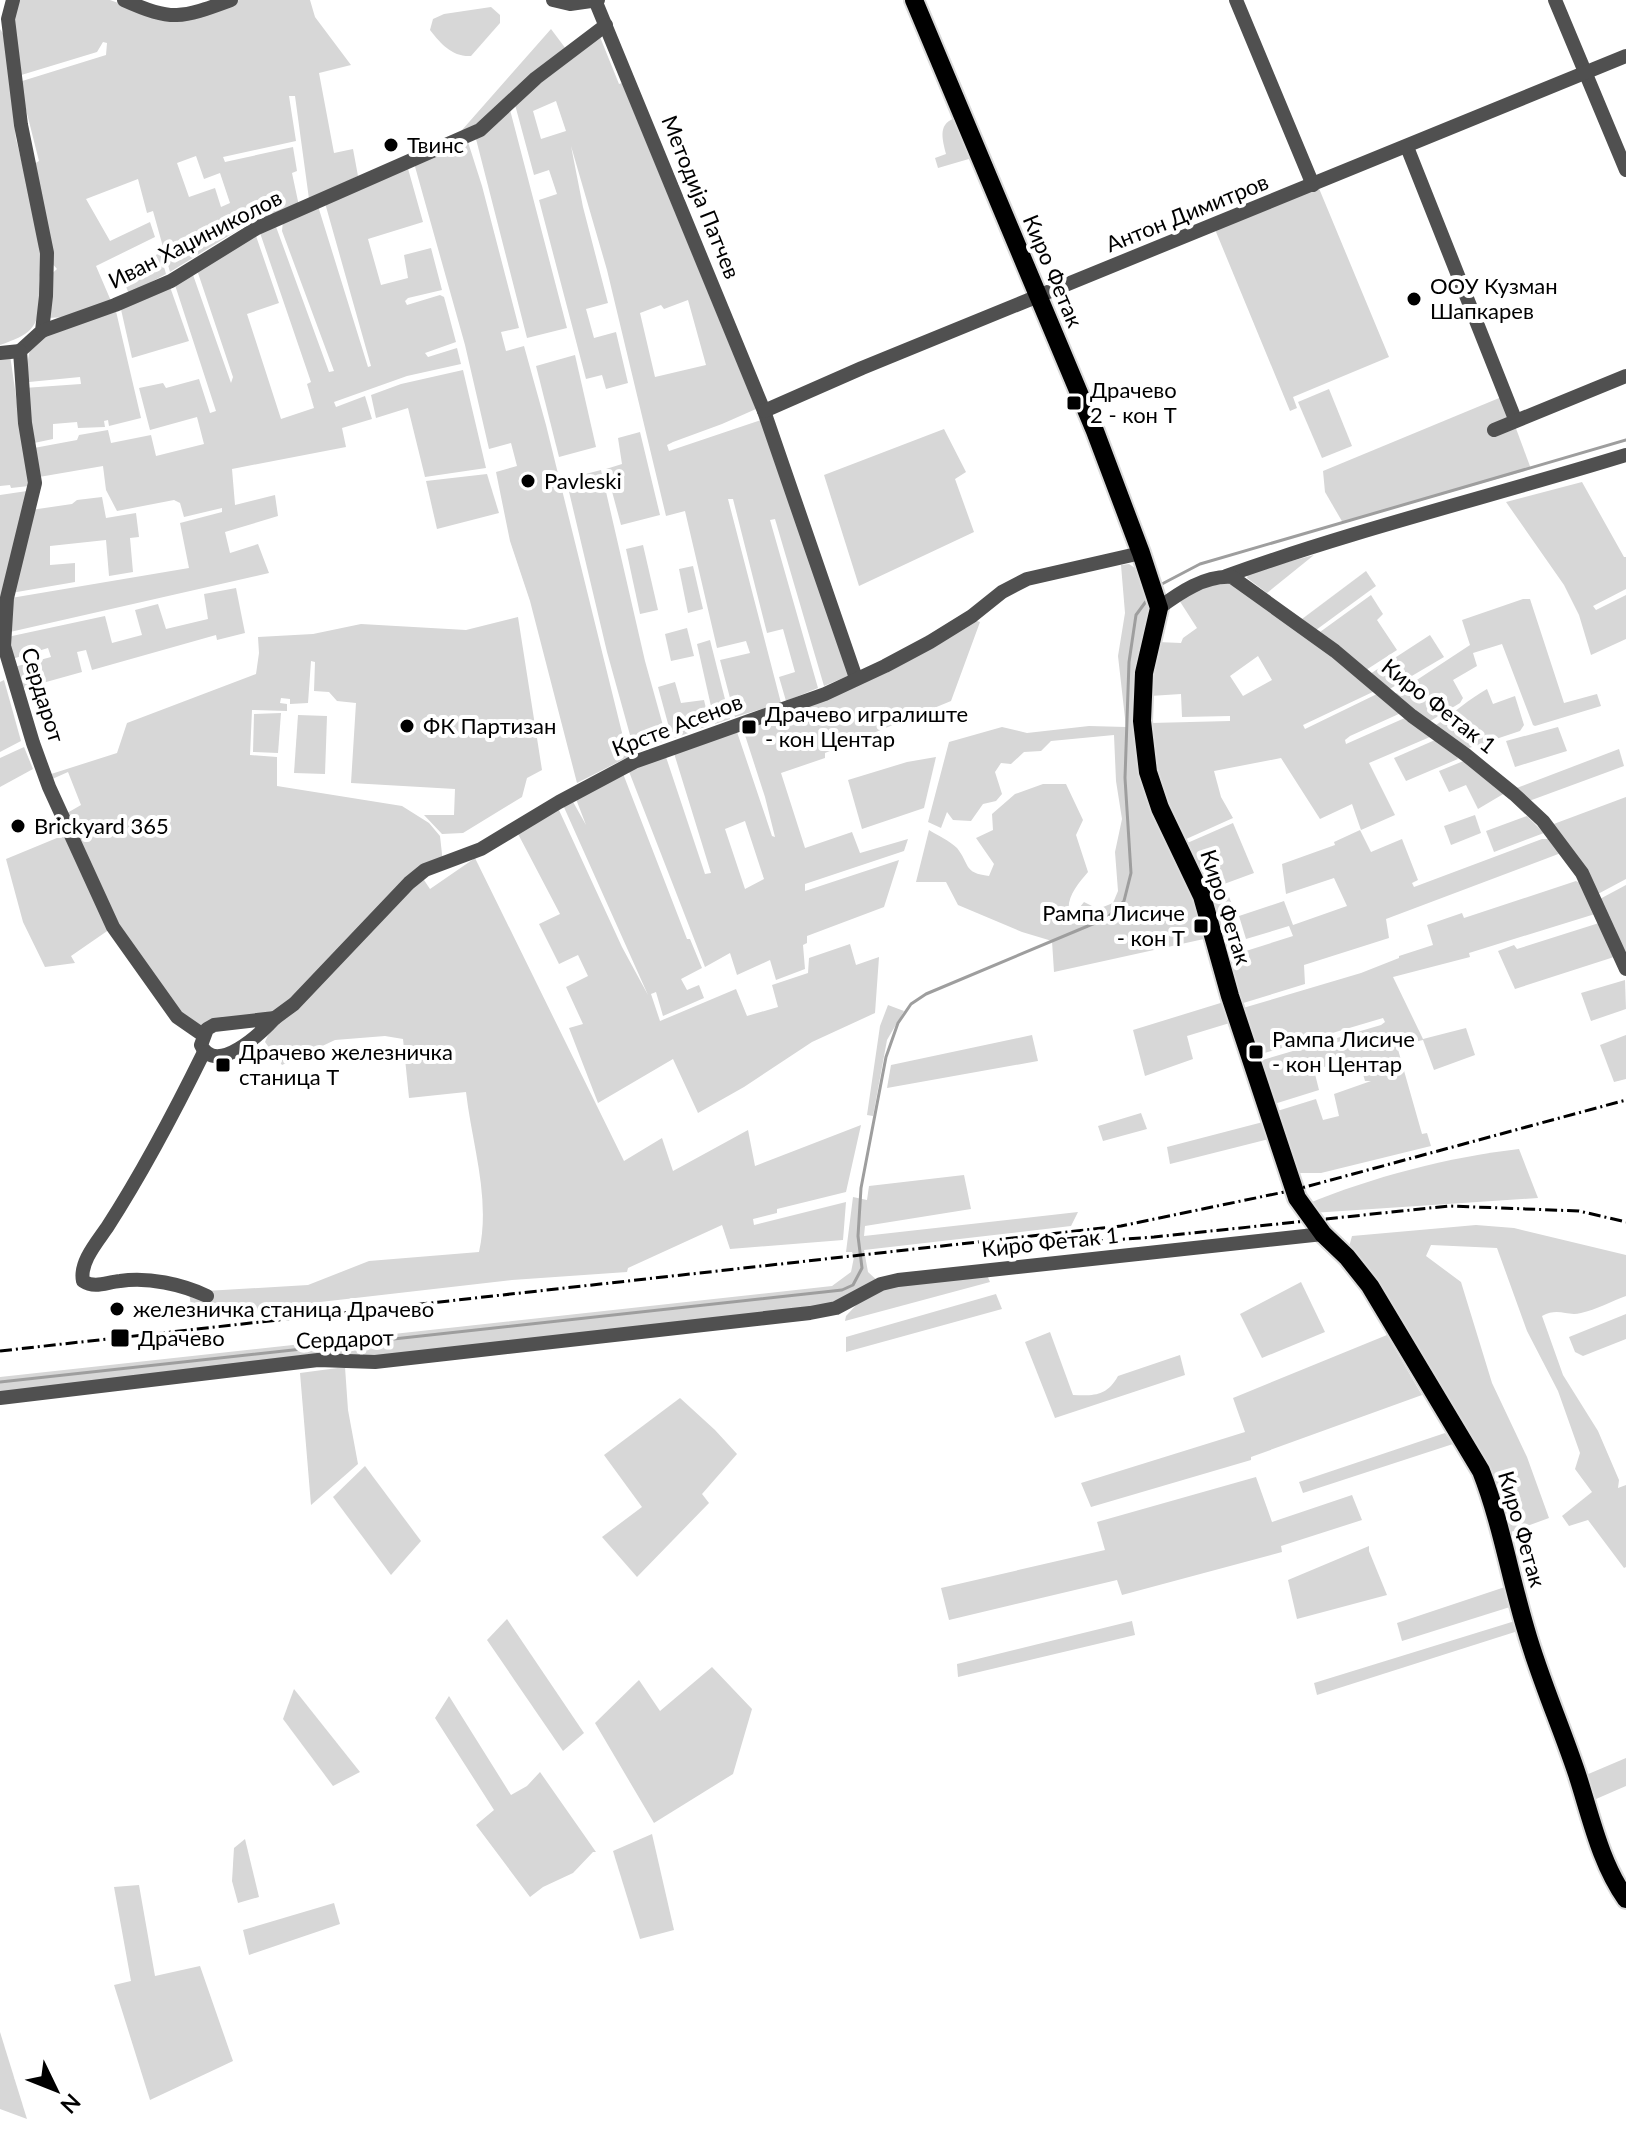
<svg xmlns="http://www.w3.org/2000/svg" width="1626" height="2146" font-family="Lato,sans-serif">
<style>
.green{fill:#d7d7d7;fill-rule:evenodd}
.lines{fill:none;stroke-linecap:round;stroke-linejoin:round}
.stream{stroke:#9e9e9e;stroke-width:3}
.major-casing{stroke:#dbdbdb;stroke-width:22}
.minor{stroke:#505050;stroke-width:14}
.major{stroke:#000;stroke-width:18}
.rail{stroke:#000;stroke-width:3;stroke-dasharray:12 4 2 4;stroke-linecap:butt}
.poi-dot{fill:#000;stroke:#fff;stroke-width:3}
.labels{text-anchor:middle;stroke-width:8;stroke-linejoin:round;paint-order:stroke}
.poi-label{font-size:22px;fill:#000;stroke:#fff;text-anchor:start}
.street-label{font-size:22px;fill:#000;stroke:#fff}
</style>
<rect width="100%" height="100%" fill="#fff"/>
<g class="green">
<path d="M17,0H110L162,19L179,20L239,0H310L315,17L351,65L319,73L334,153L353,149L358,176L309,199L295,96H289L296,141L223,157L225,162L293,147L297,171L292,173L299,206L243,227L170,272L153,211L147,213L138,179L86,199L110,241L150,222L155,237L96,266L111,301L70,317L46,318L48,277L57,269L51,262L34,164L39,161L19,82L106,55L107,43L103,42L97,52L18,76L14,15ZM196,156L204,179L220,173L230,203L221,207L215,188L189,197L177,163Z"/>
<path d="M491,7L500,15V23L471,56C452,57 441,44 430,30L433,19L444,14Z"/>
<path d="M0,29L4,35L16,139L34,211L43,274L40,275C38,283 40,287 40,294C40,329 29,335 0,345Z"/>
<path d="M551,29L569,53L600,37L619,84L622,83L756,409L722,424L673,442L667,445L669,451L761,420L850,675L824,686L775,519L770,520L818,688L786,701L779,677L795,672L783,629L767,633L733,499H728L781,703L735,717L720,660L750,653L746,641L717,648L685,511L666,516L607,270L571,146L583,207L608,303L586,309L594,338L616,332L628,383L606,389L602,375L586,379L539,200L557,194L549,170L534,175L514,101L509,106L567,328L527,338L476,139L455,138ZM556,101L566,131L541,139L533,111ZM688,300L706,365L655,377L640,313L661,305L664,309Z"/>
<path d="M962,116L979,156L938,168L935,158L946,154C941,134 938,121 962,116Z"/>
<path d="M468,142L482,186L519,328L501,332L506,351L524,346L546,425L628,757L577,783L530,601L510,541L496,472L517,466L511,443L489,449L465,345L414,163Z"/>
<path d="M407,165L423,222L368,239L381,285L408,278L404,255L431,248L442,290L408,298L405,301L407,305L440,295L444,297L456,342L425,353L428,357L457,348L461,364L407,376L334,402L336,407L365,396L372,419L342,428L346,447L232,469L235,505L275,495L278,516L225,532L230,553L258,544L269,573L10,632L11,598L189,568L180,523L222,512V508L184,517L180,503L174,500L117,511L106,490L103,466L39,477L34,448L77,440L79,435L108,430L111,443L151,435L156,456L204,444L197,417L150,430L139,388L163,383L166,388L199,379L210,413L216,411L174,282L192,272L231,383L233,377L197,270L255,233L279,303L247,314L281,419L314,408L307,384L311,382L259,230L275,224L329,372L334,371L282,231L283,221L318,206L368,367L371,366L325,203Z"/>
<path d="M1318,186L1389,357L1293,397L1297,408L1290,411L1214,227Z"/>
<path d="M160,253L166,274L129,294L120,272Z"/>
<path d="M169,284L189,341L132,358L120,305Z"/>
<path d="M115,307L141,418L109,426L108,420L104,421L105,427L78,428L77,422L53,424V439L34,443L24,388L81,384L80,377L29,382L24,380L30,349L41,337Z"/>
<path d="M10,355L29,486L11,488L10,485L0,486V357Z"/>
<path d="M575,355L596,447L559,457L536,366Z"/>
<path d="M463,370L486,468L425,477L408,408L376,418L371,395L401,384Z"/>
<path d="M1329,389L1352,446L1322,458L1298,402Z"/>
<path d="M1504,396L1531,469L1343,523L1325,492L1323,471Z"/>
<path d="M944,429L966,472L955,479L974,532L859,586L824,475Z"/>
<path d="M640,432L660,515L621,525L606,469L622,464L618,438Z"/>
<path d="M601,470L645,661L667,740L635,753L607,652L566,479Z"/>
<path d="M487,474L499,513L437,529L426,481Z"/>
<path d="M1582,482L1624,557H1626V589L1593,606L1596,610L1626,595V639L1591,655L1579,615L1564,585L1506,502Z"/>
<path d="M27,491L0,603V495Z"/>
<path d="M102,497L106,518L136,513L139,537L130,538L133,572L109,576L106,540L50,546V565L75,563V582L11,593L31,510L72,504L77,500Z"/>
<path d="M643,545L658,610L640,614L626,549Z"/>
<path d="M1314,555L1267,593L1247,578L1248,574L1254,571Z"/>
<path d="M1129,564L1138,570L1156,604L1148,772L1213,937L1054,972L1052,941L1022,932L958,905L946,882H916L929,830C937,835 950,841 957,848C970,864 963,873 989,876L994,864L976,838L993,830L992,814L1015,794L1043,784H1066L1083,820L1076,835L1088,872C1077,885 1063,901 1071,918L1084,902L1098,909L1113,903L1118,891L1115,852L1122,819L1116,781L1114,735L1051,741L1041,751L1024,752L1011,764L1001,763L995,772L1002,794L996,801L983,804L971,821L953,820L947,812L941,828L928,822L949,742L1002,727L1027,733L1089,726L1126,727L1118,656L1125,613L1121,565Z"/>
<path d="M693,566L703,609L688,613L679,569Z"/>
<path d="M1366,571L1376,586L1316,630L1302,619Z"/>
<path d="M1232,582L1377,690L1303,725L1305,729L1379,693L1401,713L1350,736L1345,740L1346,744L1407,717L1430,737L1369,763L1395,815L1361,830L1352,804L1320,819L1281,758L1214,771L1221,797L1233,818L1184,840C1161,802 1157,766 1151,723L1230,721V716L1182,717L1181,694L1150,696L1158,642L1181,643L1183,638L1197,628L1179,600L1199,588ZM1258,656L1272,680L1243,696L1230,676Z"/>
<path d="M236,588L245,633L217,640L216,635L92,670L86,650L77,652L82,672L21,689L14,667L51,657L48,648L12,659L8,639L12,636L105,616L112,643L142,635L135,610L158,604L166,629L208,619L204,594Z"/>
<path d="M1371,595L1383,614L1377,620L1397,650L1366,670L1320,632Z"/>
<path d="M1523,599H1530L1564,703L1597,694L1601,706L1535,726L1533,725L1502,644L1473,653L1477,666L1453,680L1463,698L1460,703L1427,723L1394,695L1470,645L1462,620Z"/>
<path d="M518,617L542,770L527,778L522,797L463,833L442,834L424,815H454L455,789L351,783L356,703L337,701L329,692L314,691L315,662L311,661L308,703L290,704V699L281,698L280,703L287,704V711L252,710L250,755L277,757V786L402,806L429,823L440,836L443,863L425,870L275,1018L207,1029L183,1023L113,927L71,956L75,963L45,967L23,922L6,859L69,833L62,816L81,805L68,772L50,780L48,775L117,753L127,723L256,674L259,653L258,637L313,634L361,624L466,630Z"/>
<path d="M974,620L980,622L951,701L825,753V758L781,773L805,848L852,832L860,853L908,839L904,851L805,884V891L899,860L884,907L807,936V943L803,945L805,969L776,980L770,960L737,975L730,953L705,967L628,769L665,754L705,874L711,873L673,750L736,729L772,836L775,837L765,797L742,726ZM745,821L764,879L745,889L725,829Z"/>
<path d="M687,628L694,656L671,661L665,634Z"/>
<path d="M1430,635L1444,657L1388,690L1370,674Z"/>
<path d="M710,640L730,719L715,724L697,644Z"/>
<path d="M4,680L21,741L0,752V682Z"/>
<path d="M675,682L681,703L704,700L710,725L675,738L670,731L658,687Z"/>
<path d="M1487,689L1493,704L1515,696L1524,725L1520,731L1469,748L1437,730L1436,725C1454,713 1469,699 1487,689Z"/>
<path d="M281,713L278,753L253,752L254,714Z"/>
<path d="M298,715L327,716L325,774L294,773Z"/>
<path d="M1558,727L1567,751L1515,767L1506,741Z"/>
<path d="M1435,740L1454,751L1458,759L1406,781L1394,758Z"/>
<path d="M24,747L33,769L0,787V758Z"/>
<path d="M1619,749L1624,766L1529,801L1514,789Z"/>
<path d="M936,757L924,808L862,829L848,780L907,762Z"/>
<path d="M1466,760L1505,793L1478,809L1466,785L1449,792L1439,771Z"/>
<path d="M622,771L687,939H690L702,968L681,979L687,990L699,985L704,998L663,1016L656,992L651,994L660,1021L736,989L747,1016L778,1007L772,985L808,973L809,958L850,944L856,965L879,957L875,1013L812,1042L744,1087L698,1113L673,1059L598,1103L569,1028L583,1024L566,987L588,976L578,955L559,964L539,924L560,914L517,832L558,808L622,947L648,995L563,805L572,800L586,825L576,799Z"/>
<path d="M1626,797V879L1596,895L1551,825Z"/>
<path d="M1475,815L1481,833L1451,845L1444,826Z"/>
<path d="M1527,816L1544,833L1494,852L1486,831Z"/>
<path d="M1233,823L1254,873L1224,884L1235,912L1214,919L1185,844Z"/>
<path d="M1360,830L1371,852L1402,839L1418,880L1412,883L1414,887L1542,839H1550L1561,853L1386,919L1389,938L1304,965L1305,984L1240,1004L1227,957L1293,936L1289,926L1246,939L1239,916L1284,901L1293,925L1347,906L1334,878L1286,894L1282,864L1335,845L1334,842Z"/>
<path d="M475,858L624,1161L662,1138L673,1171L748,1130L755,1166L861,1125L846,1192L777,1209V1213L753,1219L754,1225L846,1202L843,1240L730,1249L722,1225L628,1268L627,1272L512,1280L303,1304L231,1316L192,1313L189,1292L308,1285L369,1261L479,1252C491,1198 472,1145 466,1092L409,1098L403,1039L385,1036L335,1040L282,1065L265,1042L273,1024L422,877L430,889Z"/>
<path d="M1576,881L1580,883L1595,914L1469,953L1470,957L1393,977L1423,1039L1466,1028L1475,1055L1434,1070L1423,1040L1397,1046L1422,1134L1427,1133L1431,1146L1321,1173H1296L1274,1112L1316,1099L1323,1120L1339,1116L1334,1094L1371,1081H1365L1358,1057L1314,1070L1319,1090L1271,1105L1259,1061L1381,1025L1385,1022L1383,1018L1258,1055L1243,1008L1361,973L1399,958V956L1433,945L1427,925L1462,913L1464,918Z"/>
<path d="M1626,885V961L1598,900Z"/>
<path d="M1599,923L1614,957L1515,989L1498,951L1514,945L1517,949Z"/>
<path d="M1625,980L1626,1009L1591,1021L1581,993Z"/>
<path d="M1227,1001L1233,1022L1187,1036L1193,1059L1145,1076L1133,1030Z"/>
<path d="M888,1005L904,1011L887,1040L873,1116L867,1115L880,1026Z"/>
<path d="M1032,1035L1038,1061L887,1088L891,1065Z"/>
<path d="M1626,1035V1079L1614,1082L1600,1045Z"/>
<path d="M1141,1113L1147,1129L1103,1141L1098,1126Z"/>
<path d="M1263,1122L1269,1139L1170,1164L1167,1147Z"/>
<path d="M1519,1149L1538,1198L1312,1213L1307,1204C1372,1177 1449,1157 1519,1149Z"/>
<path d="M964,1175L971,1209L865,1226L864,1236L1078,1212L1071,1226L864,1250L868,1272L881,1284L836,1308L375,1362L318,1360L0,1395V1377L832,1286L851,1272L854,1257L852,1252H846L853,1197L867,1200L869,1186Z"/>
<path d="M1476,1225L1514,1228L1626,1255V1296C1612,1301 1596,1310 1581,1313C1567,1317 1559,1307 1542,1316L1563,1375L1598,1431L1619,1480L1618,1488L1626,1485V1567L1624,1568L1588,1520L1569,1526L1562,1516L1592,1492L1575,1469L1580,1453L1558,1391L1527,1331L1497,1248L1431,1245L1426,1256L1461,1282L1492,1383L1527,1457L1549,1518L1508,1533L1397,1311L1349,1247L1352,1236Z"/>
<path d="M987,1275L990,1282L845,1321L846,1316L858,1303L887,1285Z"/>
<path d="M1301,1282L1325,1332L1262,1358L1240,1314Z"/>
<path d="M996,1294L1002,1309L846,1352V1337Z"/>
<path d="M1626,1314V1339L1583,1356L1575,1352L1569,1337Z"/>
<path d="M1050,1332L1073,1395C1094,1396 1107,1396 1118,1376L1180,1355L1185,1375L1055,1418L1025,1342Z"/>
<path d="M1387,1335L1422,1395L1251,1457V1460L1091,1507L1081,1483L1245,1432L1233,1398Z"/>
<path d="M345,1367L348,1410L358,1464L311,1505L300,1373Z"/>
<path d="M680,1398L715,1430L737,1454L702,1494L709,1503L637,1577L602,1537L642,1507L604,1455Z"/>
<path d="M1445,1433L1453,1444L1303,1493L1299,1482Z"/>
<path d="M365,1466L421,1541L391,1575L333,1497Z"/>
<path d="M1256,1477L1272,1522L1352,1495L1362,1520L1281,1546L1282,1552L1122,1595L1117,1580L949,1620L941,1588L1105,1550L1097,1522Z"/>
<path d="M1369,1546V1551L1387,1595L1297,1619L1288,1580Z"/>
<path d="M1505,1587L1510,1607L1402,1641L1397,1623Z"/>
<path d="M507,1619L584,1733L563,1751L487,1640Z"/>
<path d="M1132,1621L1135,1635L958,1677L957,1664Z"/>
<path d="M1515,1621L1518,1631L1317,1695L1314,1683Z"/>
<path d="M712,1667L752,1709L733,1774L654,1823L595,1723L639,1680L660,1711Z"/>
<path d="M294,1689L360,1772L333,1786L283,1719Z"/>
<path d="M449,1696L511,1795L527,1786L540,1772L596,1852H593L573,1873L543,1887L530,1897L476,1825L494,1810L435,1718Z"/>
<path d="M1626,1758V1786L1596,1799L1586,1775Z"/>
<path d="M652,1834L674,1930L640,1939L613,1851Z"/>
<path d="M245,1839L259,1897L238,1903L232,1881L234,1848Z"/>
<path d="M139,1885L155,1976L200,1966L233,2061L150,2100L114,1985L131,1981L114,1887Z"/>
<path d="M334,1903L340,1924L249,1955L243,1930Z"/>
<path d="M0,2032L27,2119L0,2109Z"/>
</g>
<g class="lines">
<g class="stream">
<path d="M1160,585L1200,564L1626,440"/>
<path d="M0,1382L842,1290L853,1285L862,1268L858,1236L861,1188L886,1057L898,1023L911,1004L926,994L1107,918L1124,901L1131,873L1125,778L1129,662L1136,615L1147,600"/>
</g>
<g class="major-casing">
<path id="major" d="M914,0L1095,431L1141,553L1159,608L1144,673L1142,721L1148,772L1160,808L1202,896L1230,996L1297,1198L1323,1234L1347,1257L1370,1286L1481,1471C1501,1522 1510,1577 1526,1630C1540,1679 1561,1726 1577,1774C1591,1817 1600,1862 1626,1899"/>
</g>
<g class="minor">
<path d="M13,0L8,19L21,125L47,253L46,296L42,331L20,351L25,423L35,483L7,598L4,646L33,743L49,787L113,927L177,1017L203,1035"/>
<path d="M124,0C173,22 182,18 231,0"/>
<path d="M553,0L570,4L598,0"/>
<path d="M595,0L764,411L856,678"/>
<path d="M1236,0L1313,185"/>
<path d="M1555,0L1626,170"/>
<path d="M1407,147L1515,419"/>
<path d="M42,331L115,305L171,281L257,228L480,130L536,78L606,25"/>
<path d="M0,353L20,351"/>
<path d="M764,411L862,368L1626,56"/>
<path d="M1494,430L1626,376"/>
<path d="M1226,576C1357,529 1493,496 1626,455"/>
<path d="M1159,608C1179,593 1205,575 1232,577L1335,651L1412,716L1466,755L1514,794L1543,821L1582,873L1626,969"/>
<path d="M275,1018L294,1004L409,883L425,870L481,849L559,802L634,762L825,694L885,666L930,642L972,616L1002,592L1027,579L1141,553"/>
<path d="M275,1018C262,1032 216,1077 201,1045L207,1029L214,1025Z"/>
<path d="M204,1052C175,1111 144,1170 108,1226C98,1241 79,1262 83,1281C95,1289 107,1282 120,1281C149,1277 181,1284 207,1296"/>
<path d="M0,1398L318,1360L375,1362L810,1313L836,1308L881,1284L898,1280L1323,1234"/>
</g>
<use href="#major" class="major"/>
<g class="rail">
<path d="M1085,1242L1154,1237L1449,1206L1579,1211L1626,1222"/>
<path d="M0,1351L1121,1226L1294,1190L1626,1100"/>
</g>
</g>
<g class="poi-dot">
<circle cx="391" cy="145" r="8"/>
<circle cx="1414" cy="299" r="8"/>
<rect x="1066" y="395" width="16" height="16" rx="4"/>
<circle cx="528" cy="481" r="8"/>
<circle cx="407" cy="726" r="8"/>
<rect x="741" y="719" width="16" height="16" rx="4"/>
<circle cx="18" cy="826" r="8"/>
<rect x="1193" y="918" width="16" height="16" rx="4"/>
<rect x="1248" y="1044" width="16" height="16" rx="4"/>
<rect x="215" y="1057" width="16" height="16" rx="4"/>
<circle cx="117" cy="1309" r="8"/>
<rect x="110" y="1328" width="20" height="20" rx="4"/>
</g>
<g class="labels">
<g class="poi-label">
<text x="407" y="153">Твинс</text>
<text x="1430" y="294">ООУ Кузман<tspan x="1430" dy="25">Шапкарев</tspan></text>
<text x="1090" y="398">Драчево<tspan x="1090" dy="25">2 - кон T</tspan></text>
<text x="544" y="489">Pavleski</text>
<text x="765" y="722">Драчево игралиште<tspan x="765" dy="25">- кон Центар</tspan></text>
<text x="423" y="734">ФК Партизан</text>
<text x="34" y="834">Brickyard 365</text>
<text x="1185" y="921" text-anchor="end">Рампа Лисиче<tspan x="1185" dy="25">- кон Т</tspan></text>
<text x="1272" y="1047">Рампа Лисиче<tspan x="1272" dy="25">- кон Центар</tspan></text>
<text x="239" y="1060">Драчево железничка<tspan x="239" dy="25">станица Т</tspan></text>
<text x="133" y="1317">железничка станица Драчево</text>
<text x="138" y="1346">Драчево</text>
</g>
<g class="street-label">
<text transform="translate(701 197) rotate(68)" y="8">Методија Патчев</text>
<text transform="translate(1187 213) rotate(-22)" y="8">Антон Димитров</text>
<text transform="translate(195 239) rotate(-27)" y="8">Иван Хаџиниколов</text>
<text transform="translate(1053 271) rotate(67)" y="8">Киро Фетак</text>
<text transform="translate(43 695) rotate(73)" y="8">Сердарот</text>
<text transform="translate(1439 706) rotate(38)" y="8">Киро Фетак 1</text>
<text transform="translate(677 725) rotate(-21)" y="8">Крсте Асенов</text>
<text transform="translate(1226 907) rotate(72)" y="8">Киро Фетак</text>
<text transform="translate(1050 1242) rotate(-6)" y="8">Киро Фетак 1</text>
<text transform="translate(345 1339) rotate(-2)" y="8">Сердарот</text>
<text transform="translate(1522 1529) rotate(74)" y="8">Киро Фетак</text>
</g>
</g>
<g transform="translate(56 2090) rotate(133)" stroke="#ffffff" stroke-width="6" paint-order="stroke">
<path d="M0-6L14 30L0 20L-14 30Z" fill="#000000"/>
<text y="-12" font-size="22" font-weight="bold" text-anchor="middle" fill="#000000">N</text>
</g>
</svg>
